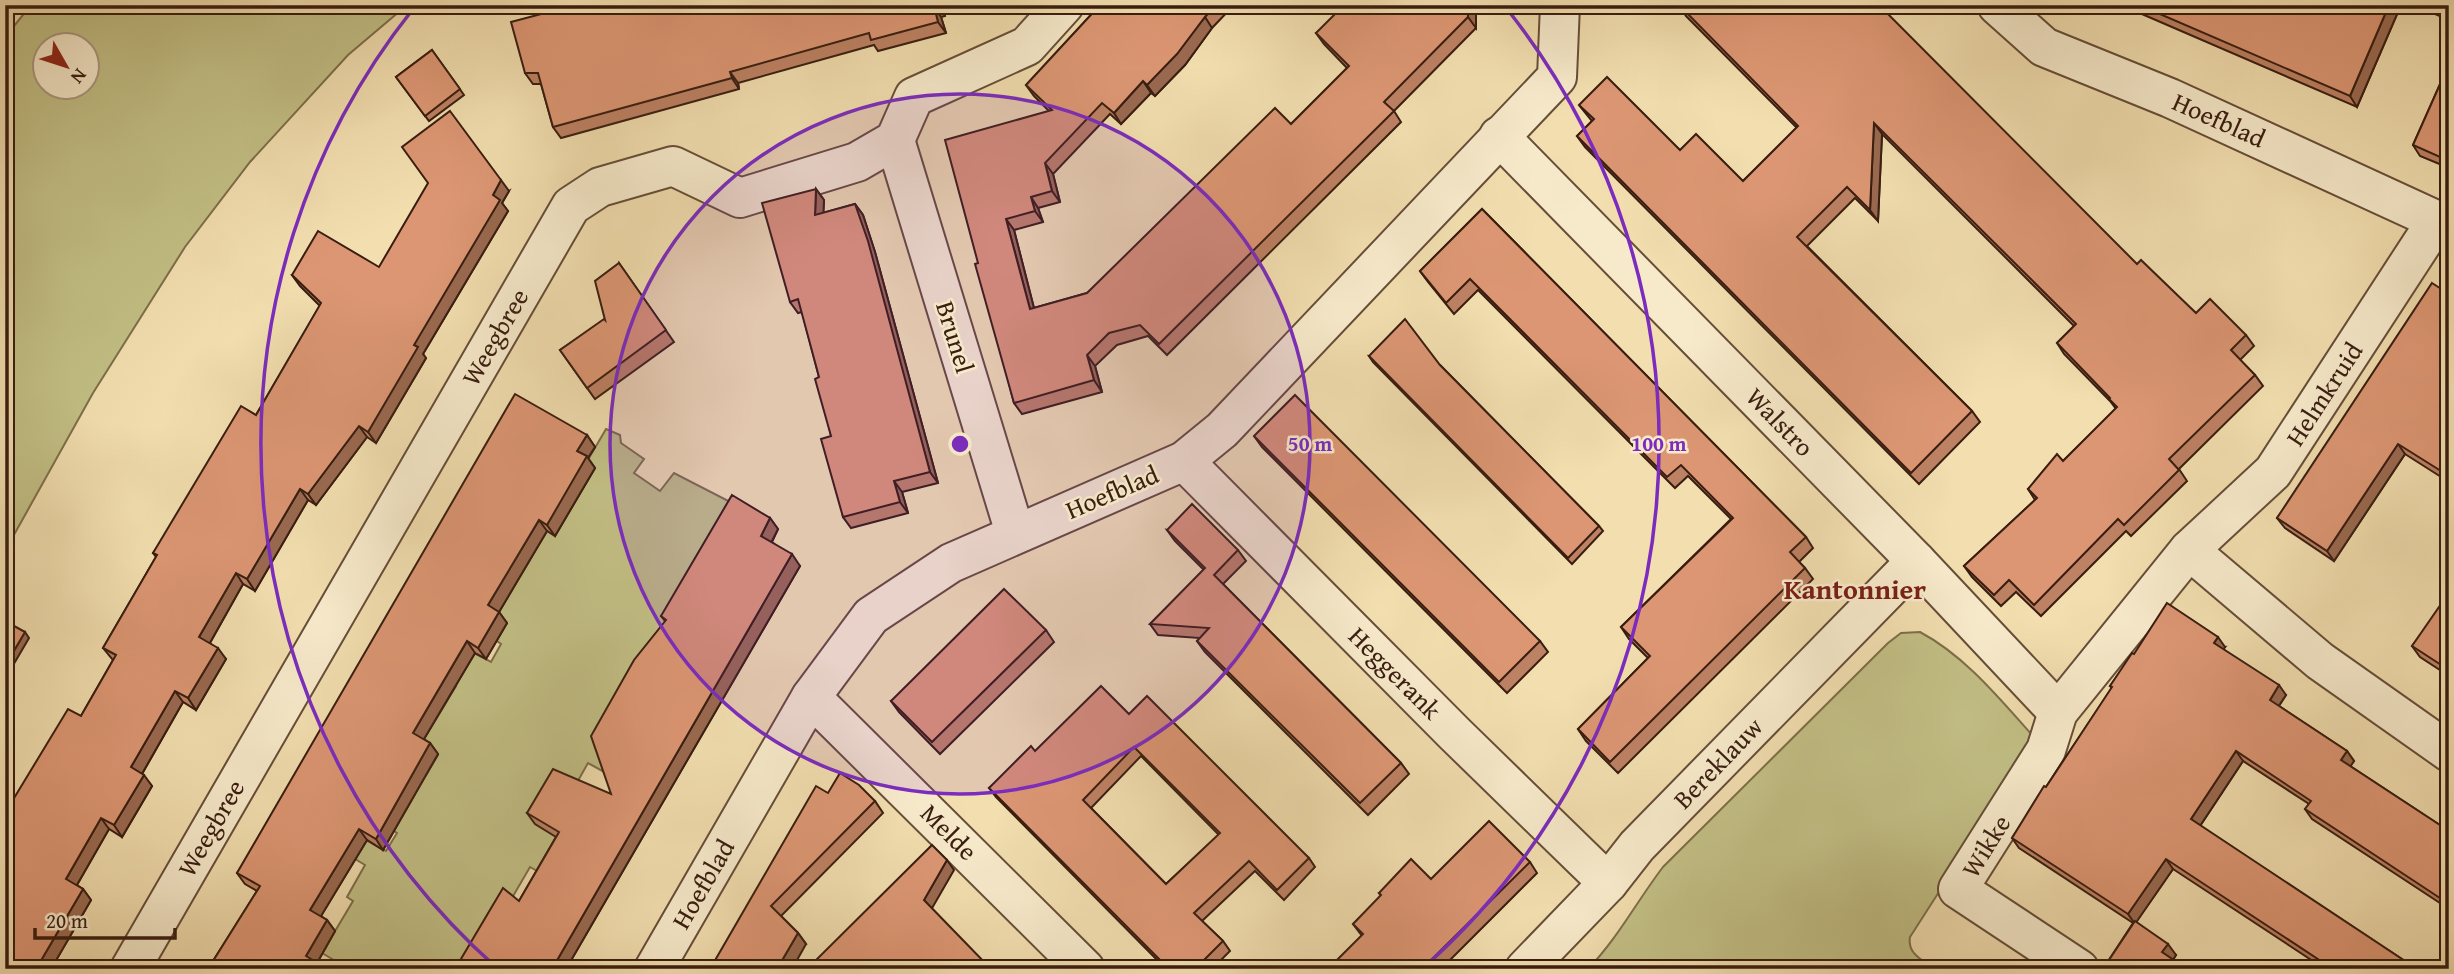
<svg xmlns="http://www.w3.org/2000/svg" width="2454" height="974" font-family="'Gentium Book Plus',serif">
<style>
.green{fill:#c2bf85;stroke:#7d6e4a;stroke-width:2;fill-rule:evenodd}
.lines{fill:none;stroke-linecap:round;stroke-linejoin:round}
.street-casing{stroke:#664d38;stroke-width:42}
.street{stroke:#f7eacb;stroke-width:38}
.wall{fill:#bd8163;stroke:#381d10;stroke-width:2;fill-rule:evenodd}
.shaded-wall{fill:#9a6950;stroke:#381d10;stroke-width:2}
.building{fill:#dc9673;stroke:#381d10;stroke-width:2;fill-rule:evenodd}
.ring{fill:none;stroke:#7b2cbf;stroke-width:3.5}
.labels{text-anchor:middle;stroke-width:5;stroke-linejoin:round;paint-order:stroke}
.street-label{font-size:26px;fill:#381d10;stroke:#f7eacb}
.neighbourhood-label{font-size:28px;font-weight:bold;fill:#7a1f14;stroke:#f7eacb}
.centre{fill:#7b2cbf;stroke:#f7eacb;stroke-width:3.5}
.ring-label{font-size:21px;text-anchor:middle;font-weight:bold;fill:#7b2cbf;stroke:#f7eacb;stroke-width:5;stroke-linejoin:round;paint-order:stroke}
</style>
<rect width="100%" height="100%" fill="#f2deaf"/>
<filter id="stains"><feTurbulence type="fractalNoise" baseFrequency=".00286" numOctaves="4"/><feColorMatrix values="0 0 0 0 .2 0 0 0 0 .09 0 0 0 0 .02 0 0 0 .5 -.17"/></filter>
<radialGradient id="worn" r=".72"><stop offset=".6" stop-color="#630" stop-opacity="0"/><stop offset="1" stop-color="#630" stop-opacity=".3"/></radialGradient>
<g class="green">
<path d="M31,5H407L348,55L250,162L185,247L93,393L5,551V37ZM46,46H88V88H46Z"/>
<path d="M606,429L620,435L621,443L644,459L634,473L660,491L674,473L740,507L608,774L588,763L575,786L567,843L548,877L530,867L481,951L494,969H349L322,953L353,901L347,897L365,865L355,859L366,840L386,851L397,833L377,820L426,775L438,755L421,744L456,686L437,675L474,653L491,662L501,644L497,641L496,617Z"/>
<path d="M1920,632C1965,656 1999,698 2033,736L2027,755L1910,937C1907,954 1923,960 1934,969H1588C1618,938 1637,901 1663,867L1888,643L1901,633Z"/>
</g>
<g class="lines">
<g class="street-casing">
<g id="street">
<path d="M1997,5L2044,47L2170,98L2449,226"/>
<path d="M1499,136L1916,561L2058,712"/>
<path d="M895,140L1015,533"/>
<path d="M1184,461L1455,734L1608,883"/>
<path d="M2189,550L2320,661L2449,752"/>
<path d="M811,697L1085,969"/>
<path d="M130,969L571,206L600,187L673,166L740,198L857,162L895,140L914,97L1027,46L1064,5"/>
<path d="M654,969L811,697L871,616L951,563L1184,461L1222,430L1557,77L1560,5"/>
<path d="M1525,969L1608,883L1637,846L1916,561"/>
<path d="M2079,969L1958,889L2046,750L2058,712L2189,550L2273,472L2437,220"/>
</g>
</g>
<use href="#street" class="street"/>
</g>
<g class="wall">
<path d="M575,5H942L945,16L941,17L946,33L878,51L874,45L738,83L739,89L561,138L553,127L541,84H533L525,73Z"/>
<path d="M1100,5H1234L1212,28L1185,65L1155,96L1151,93L1121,124L1110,114L1053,174L1060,202L1038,208L1043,222L1014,230L1034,308L1087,293L1291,124L1347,68L1324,44L1316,33L1352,12L1358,5H1476V28L1394,111L1401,122L1167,355L1148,336L1117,345L1095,366L1102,392L1022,414L1014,403L978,263L1049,111L1034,96L1026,85Z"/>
<path d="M1679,5L2137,264L2196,313L2246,335L2254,346L2240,360L2255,375L2263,386L2179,469L2187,481L2131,536L2126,531L2041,616L2016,592L2001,606L1972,577L1964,566L2035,500L2028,489L2063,461L2116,409L2110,401L2064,354L2057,343L2074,326L1882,134L1878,221L1855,198L1807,246L1972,411L1980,422L1919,484L1585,147L1577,136L1592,121L1579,105L1680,150L1743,181L1797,128L1686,16Z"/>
<path d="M2121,5H2401L2357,107Z"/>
<path d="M2414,5H2449V20Z"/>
<path d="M432,50L464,95L429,121L396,77Z"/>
<path d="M2449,64V168L2420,156L2413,145Z"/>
<path d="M816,189L824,200L823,213L855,204L863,215L875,252L938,483L902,492L908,513L851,528L843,517L831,436L819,377L802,312L798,313L790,302Z"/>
<path d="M509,191L502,203L508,211L423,354L426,358L376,443L367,437L316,505L308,500L255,591L243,584L210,643L226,659L196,710L183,702L142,774L152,786L122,837L109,829L77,885L83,889L91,900L51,969H5L81,716L113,660L103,648L156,557L153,553L256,415L320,306L300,286L292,275L379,267Z"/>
<path d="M1482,209L1806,537L1813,548L1799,562L1805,568L1813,579L1618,773L1586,741L1578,729L1648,658L1629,639L1621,627L1731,519L1688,476L1675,488L1478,290L1454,314L1428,282L1420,271Z"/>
<path d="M619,263L674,342L595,399L560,350L605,320Z"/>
<path d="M2449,294V482L2405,454L2334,561L2285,528L2277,518Z"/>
<path d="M1369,356L1440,365L1599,526L1603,531L1572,564L1373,362Z"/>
<path d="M587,435L595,447L588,458L595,468L555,536L547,531L499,612L507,623L486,659L475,653L424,739L430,743L438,754L383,850L367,840L321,916L327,920L335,931L317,963L321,969H208L257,891L245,884L237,873Z"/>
<path d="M1254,436L1540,641L1548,652L1507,693L1262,447Z"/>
<path d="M770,518L778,529L772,542L800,566L566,969H455L519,901L556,837L535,824L527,813L611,794L665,621L661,616Z"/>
<path d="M1167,530L1238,550L1246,561L1223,584L1401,763L1409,774L1368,815L1205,652L1197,641L1200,638L1158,635L1150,624L1204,570L1175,541Z"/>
<path d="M2449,599V676L2420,657L2412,646Z"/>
<path d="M1046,630L1054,642L940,754L899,712L891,701Z"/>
<path d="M2225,647L2223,649L2286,695L2279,706L2347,751L2354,761L2350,766L2449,831V909L2312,819L2305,809L2309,804L2243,761L2200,826L2417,969H2325L2173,869L2136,922L2176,955L2173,960L2103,969L2133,923L2019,848L2012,838L2112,688L2110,686L2134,654Z"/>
<path d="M1129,714L1309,858L1315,867L1284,900L1255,871L1202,921L1223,941L1230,951L1215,966L1218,969H1166L996,797L989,788L1035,751ZM1141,756L1219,835L1166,884L1091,808Z"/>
<path d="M828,793L875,801L883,813L781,916L798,933L806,944L710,969Z"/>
<path d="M1530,862L1537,873L1441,969H1328L1362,936L1353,924L1381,896L1379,893L1431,879Z"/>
</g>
<g class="shaded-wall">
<path d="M938,5H942L945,16Z"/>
<path d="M1468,5H1476V28L1468,17Z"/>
<path d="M2389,5H2401L2357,107L2350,96Z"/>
<path d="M934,6L941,17L946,33L938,22Z"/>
<path d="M1205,17L1212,28L1185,65L1155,96L1147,85Z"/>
<path d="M730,72L738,83L739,89L732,78Z"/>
<path d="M1143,81L1151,93L1121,124L1114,113Z"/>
<path d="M1874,123L1882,134L1878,221L1870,210Z"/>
<path d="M1045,163L1053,174L1060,202L1052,191Z"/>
<path d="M501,180L509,191L502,203L508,211L423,354L426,358L376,443L368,432Z"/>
<path d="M816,189L824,200L823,226L815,215Z"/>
<path d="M1031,197L1038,208L1043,222L1035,211Z"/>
<path d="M855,204L863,215L875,252L938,483L930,472Z"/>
<path d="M1006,219L1014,230L1037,320L1030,309Z"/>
<path d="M1087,355L1095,366L1102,392L1094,380Z"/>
<path d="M359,426L367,437L316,505L308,494Z"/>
<path d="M587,435L595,447L588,458L595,468L555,536L547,525L577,451Z"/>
<path d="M2398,444L2405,454L2334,561L2327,551Z"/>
<path d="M894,481L902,492L908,513L900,502Z"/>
<path d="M300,489L308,500L255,591L247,579Z"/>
<path d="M770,518L778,529L769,547L761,536Z"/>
<path d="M539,520L547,531L496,617L488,605Z"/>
<path d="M792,554L800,566L566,969H552Z"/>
<path d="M236,573L243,584L207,648L199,637Z"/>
<path d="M499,612L507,623L486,659L478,648Z"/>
<path d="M25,632L29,638L5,679V666Z"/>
<path d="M2218,637L2225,647L2221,653L2214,643Z"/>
<path d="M467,641L475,653L421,744L413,733Z"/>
<path d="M218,648L226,659L196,710L188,698Z"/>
<path d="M2279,685L2286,695L2276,710L2270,700Z"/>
<path d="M175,691L183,702L139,779L131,767Z"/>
<path d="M430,743L438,754L383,850L376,839Z"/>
<path d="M2236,751L2243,761L2198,829L2191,819Z"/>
<path d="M2347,751L2354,761L2348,770L2341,760Z"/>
<path d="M144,775L152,786L122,837L114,825Z"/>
<path d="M101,818L109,829L74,890L66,879Z"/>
<path d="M359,829L367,840L318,921L310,910Z"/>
<path d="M2166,859L2173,869L2135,924L2128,914Z"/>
<path d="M947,860L954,870L931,910L924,900Z"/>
<path d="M83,889L91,900L51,969H36Z"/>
<path d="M327,920L335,931L317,963L321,969H312L306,956Z"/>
<path d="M798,933L806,944L792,969H777Z"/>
<path d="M2168,944L2176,955L2170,964L2162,952Z"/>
</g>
<g class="building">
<path d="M575,5H935L934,6L938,22L871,40L869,33L730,72L732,78L553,127L538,73H525L511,22Z"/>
<path d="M1100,5H1216L1205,17L1177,54L1147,85L1143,81L1114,113L1102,103L1045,163L1052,191L1031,197L1035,211L1006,219L1030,309L1087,293L1275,108L1291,124L1349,66L1316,33L1344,5H1346L1352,12L1358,5H1468V17L1384,102L1394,111L1159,344L1140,325L1109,333L1087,355L1094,380L1014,403L975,264L978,263L945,140L1052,110L1026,85Z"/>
<path d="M1679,5H1879L2137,264L2141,260L2196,313L2210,299L2246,335L2231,350L2255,375L2169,459L2179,470L2124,525L2118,519L2034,605L2009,580L1994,595L1964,566L2037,498L2028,489L2057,454L2063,461L2117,407L2109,399L2110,398L2057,343L2076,324L1874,123L1870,210L1847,187L1797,237L1972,411L1911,473L1577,136L1594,119L1579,105L1607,77L1680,150L1696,134L1743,181L1798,126Z"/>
<path d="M2139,5H2389L2350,96Z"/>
<path d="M2431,5H2449V13Z"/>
<path d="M432,50L460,89L425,116L396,77Z"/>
<path d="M2449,64V161L2413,145Z"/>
<path d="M450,111L501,180L493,195L500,200L414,345L418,347L368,432L359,426L308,494L300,489L247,579L236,573L199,637L218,648L188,698L175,691L131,767L144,775L114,825L101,818L66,879L83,889L36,969H5V813L68,709L81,716L116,655L103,648L157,555L153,553L241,406L256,415L321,303L292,275L318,231L379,267L428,183L402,147Z"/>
<path d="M816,189L815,215L855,204L868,241L930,472L894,481L900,502L843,517L821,439L831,436L815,379L819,377L798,299L790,302L762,203Z"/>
<path d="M1482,209L1806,537L1790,552L1805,568L1610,762L1578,729L1650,656L1621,627L1733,518L1681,465L1667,477L1470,279L1446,303L1420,271Z"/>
<path d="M619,263L666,330L587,388L560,350L604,319L605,320L595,281Z"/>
<path d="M2432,283L2449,294V476L2398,444L2327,551L2277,518Z"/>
<path d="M1405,319L1440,365L1599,526L1568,558L1369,356Z"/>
<path d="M515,394L587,435L577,451L587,456L547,525L539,520L488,605L499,612L478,648L467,641L413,733L430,743L376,839L359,829L310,910L327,920L306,956L316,962L312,969H208L260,886L237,873Z"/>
<path d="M1295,395L1540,641L1499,682L1254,436Z"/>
<path d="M732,495L770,518L761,536L792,554L552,969H455L503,888L519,901L559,832L527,813L553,769L611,794L591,736L634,660L666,620L661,616Z"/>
<path d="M1192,504L1238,550L1214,575L1401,763L1360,803L1197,641L1209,628L1150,624L1205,568L1167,530Z"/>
<path d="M1004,589L1046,630L932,742L891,701Z"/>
<path d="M2446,597L2449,599V670L2412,646Z"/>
<path d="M2167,603L2218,637L2214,643L2279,685L2270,700L2347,751L2341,760L2449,831V904L2305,809L2311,801L2236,751L2191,819L2417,969H2333L2166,859L2128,914L2012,838L2044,786L2046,787L2112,687L2110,686L2132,653L2134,654Z"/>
<path d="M5,621L25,632L5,666Z"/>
<path d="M1101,686L1129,714L1147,696L1309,858L1277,890L1249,861L1194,913L1223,941L1195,969H1169L989,788L1031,746L1035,751ZM1134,747L1220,833L1166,884L1083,800Z"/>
<path d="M840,773L859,785L875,801L771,906L798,933L777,969H710L816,786L828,793Z"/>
<path d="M1489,821L1530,862L1422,969H1328L1363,934L1353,924L1381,895L1379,893L1411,859L1431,879Z"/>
<path d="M932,845L947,860L924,900L991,969L808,968Z"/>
<path d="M2135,921L2168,944L2162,952L2187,969H2103Z"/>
<path d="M1985,961L1997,969H1980Z"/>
<path d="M1213,964L1218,969H1208Z"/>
</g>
<circle cx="960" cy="444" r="350" fill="#7b2cbf" fill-opacity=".12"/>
<g class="ring">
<circle cx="960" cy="444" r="350"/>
<path d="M497 968A699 699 0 0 1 413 9M1507 9A699 699 0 0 1 1423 968"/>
</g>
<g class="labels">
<g class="street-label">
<text transform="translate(2219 120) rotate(24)" y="9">Hoefblad</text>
<text transform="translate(495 337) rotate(-60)" y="9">Weegbree</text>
<text transform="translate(955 337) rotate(73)" y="9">Brunel</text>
<text transform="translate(2324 394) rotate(-57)" y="9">Helmkruid</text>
<text transform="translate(1780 422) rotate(46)" y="9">Walstro</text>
<text transform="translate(1112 492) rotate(-23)" y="9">Hoefblad</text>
<text transform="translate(1395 673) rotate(45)" y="9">Heggerank</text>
<text transform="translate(1718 763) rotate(-46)" y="9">Bereklauw</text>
<text transform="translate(211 828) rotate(-60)" y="9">Weegbree</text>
<text transform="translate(949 832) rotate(45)" y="9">Melde</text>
<text transform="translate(1986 846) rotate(-58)" y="9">Wikke</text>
<text transform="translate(703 884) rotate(-60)" y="9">Hoefblad</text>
</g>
<g class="neighbourhood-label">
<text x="1855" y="599">Kantonnier</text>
</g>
</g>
<circle cx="960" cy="444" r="10" class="centre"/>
<g class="ring-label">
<text x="1310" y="451">50 m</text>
<text x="1659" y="451">100 m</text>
</g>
<rect width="2454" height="974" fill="none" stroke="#f2deaf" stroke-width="28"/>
<rect x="7" y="7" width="2440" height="960" fill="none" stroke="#381d10" stroke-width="3.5"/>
<rect x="14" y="14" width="2426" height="946" fill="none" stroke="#381d10" stroke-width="2"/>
<g transform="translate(66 66) rotate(129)"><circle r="33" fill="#f7eacb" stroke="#ab9880" stroke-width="2"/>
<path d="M0-5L12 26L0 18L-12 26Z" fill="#8f2418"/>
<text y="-10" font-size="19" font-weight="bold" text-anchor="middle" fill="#381d10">N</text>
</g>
<path d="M35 928v10h140v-10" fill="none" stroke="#381d10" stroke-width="3.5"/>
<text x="46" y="928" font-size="21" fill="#381d10" stroke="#f7eacb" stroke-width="5" paint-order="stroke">20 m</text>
<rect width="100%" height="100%" filter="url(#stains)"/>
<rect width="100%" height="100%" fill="url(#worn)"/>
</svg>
